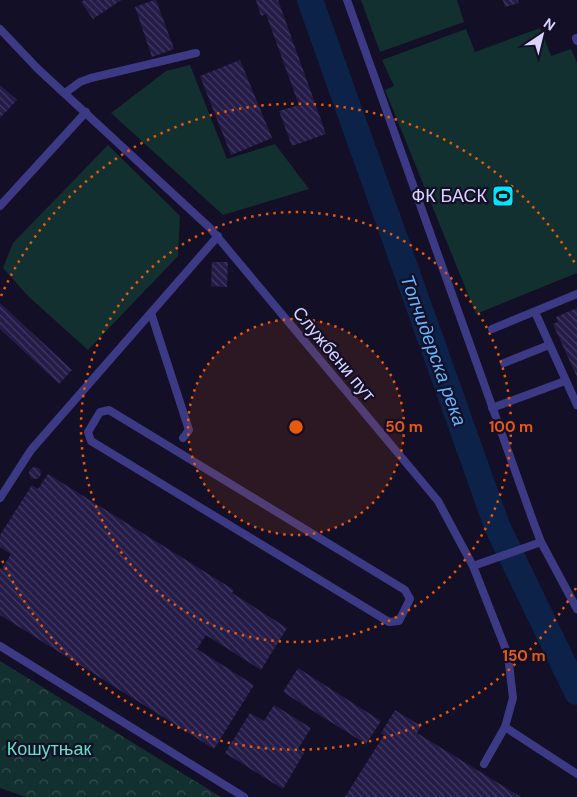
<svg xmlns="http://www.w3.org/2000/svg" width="577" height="797" font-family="'DM Sans',sans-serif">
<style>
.green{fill:#12302f}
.forest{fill:url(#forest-crowns)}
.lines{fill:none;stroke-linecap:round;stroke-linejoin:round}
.river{stroke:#0c2248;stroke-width:26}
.building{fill:url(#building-back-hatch)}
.service{stroke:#3d3a85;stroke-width:8}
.ring{fill:none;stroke:#e8590c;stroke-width:2.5;stroke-dasharray:2.5 5}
.labels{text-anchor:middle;stroke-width:4.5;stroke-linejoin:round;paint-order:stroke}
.poi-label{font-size:18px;fill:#d9d4ff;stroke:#130f26;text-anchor:end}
.street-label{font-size:18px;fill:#d9d4ff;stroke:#130f26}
.park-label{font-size:18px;fill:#5fe0c0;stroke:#130f26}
.water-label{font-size:19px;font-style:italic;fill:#62b6ff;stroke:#130f26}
.centre{fill:#e8590c;stroke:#130f26;stroke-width:2.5}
.ring-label{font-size:15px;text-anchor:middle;font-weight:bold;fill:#e8590c;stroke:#130f26;stroke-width:4.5;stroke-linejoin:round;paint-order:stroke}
</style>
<defs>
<pattern id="forest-crowns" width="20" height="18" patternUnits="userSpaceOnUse" patternTransform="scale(1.25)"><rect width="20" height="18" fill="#12302f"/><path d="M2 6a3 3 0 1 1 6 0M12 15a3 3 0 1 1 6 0" fill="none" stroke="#344d4e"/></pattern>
<pattern id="building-back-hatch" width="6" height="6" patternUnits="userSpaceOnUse" patternTransform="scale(1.25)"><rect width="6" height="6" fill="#241b47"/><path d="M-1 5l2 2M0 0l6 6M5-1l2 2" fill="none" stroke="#433b63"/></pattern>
</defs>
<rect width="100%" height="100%" fill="#130f26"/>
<g class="green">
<path d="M361,0H457L464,22L380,52Z"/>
<path d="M540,28L551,56L571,49L577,63V273L476,314L385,90L394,86L382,60L466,29L475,52Z"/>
<path d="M190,65L227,159L275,144L309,189L223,215L111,113L166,71Z"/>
<path d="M108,145L180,216L178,256L88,350L28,296L3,268L13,243Z"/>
</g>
<path class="forest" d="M0,661L221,797H26L0,788Z"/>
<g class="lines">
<path class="river" d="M310,0L497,526L577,692"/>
</g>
<g class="building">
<path d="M84,0H121L93,19L81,2Z"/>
<path d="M154,0H156L174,49L152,57L135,7Z"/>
<path d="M256,0H278L326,134L292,146L279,111L299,105L266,14L261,16Z"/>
<path d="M503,0H518L519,3L505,7Z"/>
<path d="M240,60L272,138L231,155L200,76Z"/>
<path d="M0,85L17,100L0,118Z"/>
<path d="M212,262H228L227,287L211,286Z"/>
<path d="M0,303L72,370L59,384L0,329Z"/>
<path d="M577,308V377L553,324L558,322L556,317Z"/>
<circle cx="35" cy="473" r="6"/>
<path d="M48,474L234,590L232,593L287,628L261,670L206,635L197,649L254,685L214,749L0,615V568L2,569L11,554L0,547V535L32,485L38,489Z"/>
<path d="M298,668L381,721L366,744L283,692Z"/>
<path d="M274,705L311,728L298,749L304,753L283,789L225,753L250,713L264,721Z"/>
<path d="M395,710L421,726L417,733L521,797H345L384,735L381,733Z"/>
</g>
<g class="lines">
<g class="service">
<path d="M347,0L533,521L541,542L577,609"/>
<path d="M0,29L38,69L210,228L438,501L473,566L508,655L513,698L505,727L484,764"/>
<path d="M576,38L577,41"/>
<path d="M65,93L80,82L91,78L196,53"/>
<path d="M0,206L86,112"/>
<path d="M535,312L577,405"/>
<path d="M151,313L189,430L183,438"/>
<path d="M492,329L577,294"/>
<path d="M504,363L549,345"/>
<path d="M492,408L565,381"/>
<path d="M109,410L405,590L410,599L399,621L389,622L91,441L88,432L100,412Z"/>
<path d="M0,498L31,450L218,236"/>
<path d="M473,566L541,542"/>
<path d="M0,646L244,797"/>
<path d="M505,727L577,774"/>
</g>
</g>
<circle cx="296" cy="427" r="108" fill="#e8590c" fill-opacity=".12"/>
<g class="ring">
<circle cx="296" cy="427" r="108"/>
<circle cx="296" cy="427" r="215"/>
<path d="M576 588A323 323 0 0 1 1 558M1 296A323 323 0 0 1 576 265"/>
</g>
<defs>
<g id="stadium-square" transform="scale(1.125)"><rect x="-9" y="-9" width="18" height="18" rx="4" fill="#00e5ff" stroke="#130f26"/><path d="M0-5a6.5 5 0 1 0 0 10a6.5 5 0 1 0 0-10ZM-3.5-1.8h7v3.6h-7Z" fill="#111"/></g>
</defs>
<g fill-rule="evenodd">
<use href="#stadium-square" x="503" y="196"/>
</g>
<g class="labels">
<g class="poi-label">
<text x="487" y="202">ФК БАСК</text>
</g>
<g class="street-label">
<text transform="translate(334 354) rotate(50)" y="6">Службени пут</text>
</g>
<g class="park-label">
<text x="49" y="755">Кошутњак</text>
</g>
<g class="water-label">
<text transform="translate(434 350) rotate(70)" y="7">Топчидерска река</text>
</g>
</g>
<circle cx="296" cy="427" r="8" class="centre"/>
<g class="ring-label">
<text x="404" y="432">50 m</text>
<text x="511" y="432">100 m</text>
<text x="524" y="661">150 m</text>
</g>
<g transform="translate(542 35) rotate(35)" stroke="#130f26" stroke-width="4" paint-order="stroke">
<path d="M0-4L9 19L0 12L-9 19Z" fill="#d9d4ff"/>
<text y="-8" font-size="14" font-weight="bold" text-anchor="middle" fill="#d9d4ff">N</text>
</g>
</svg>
